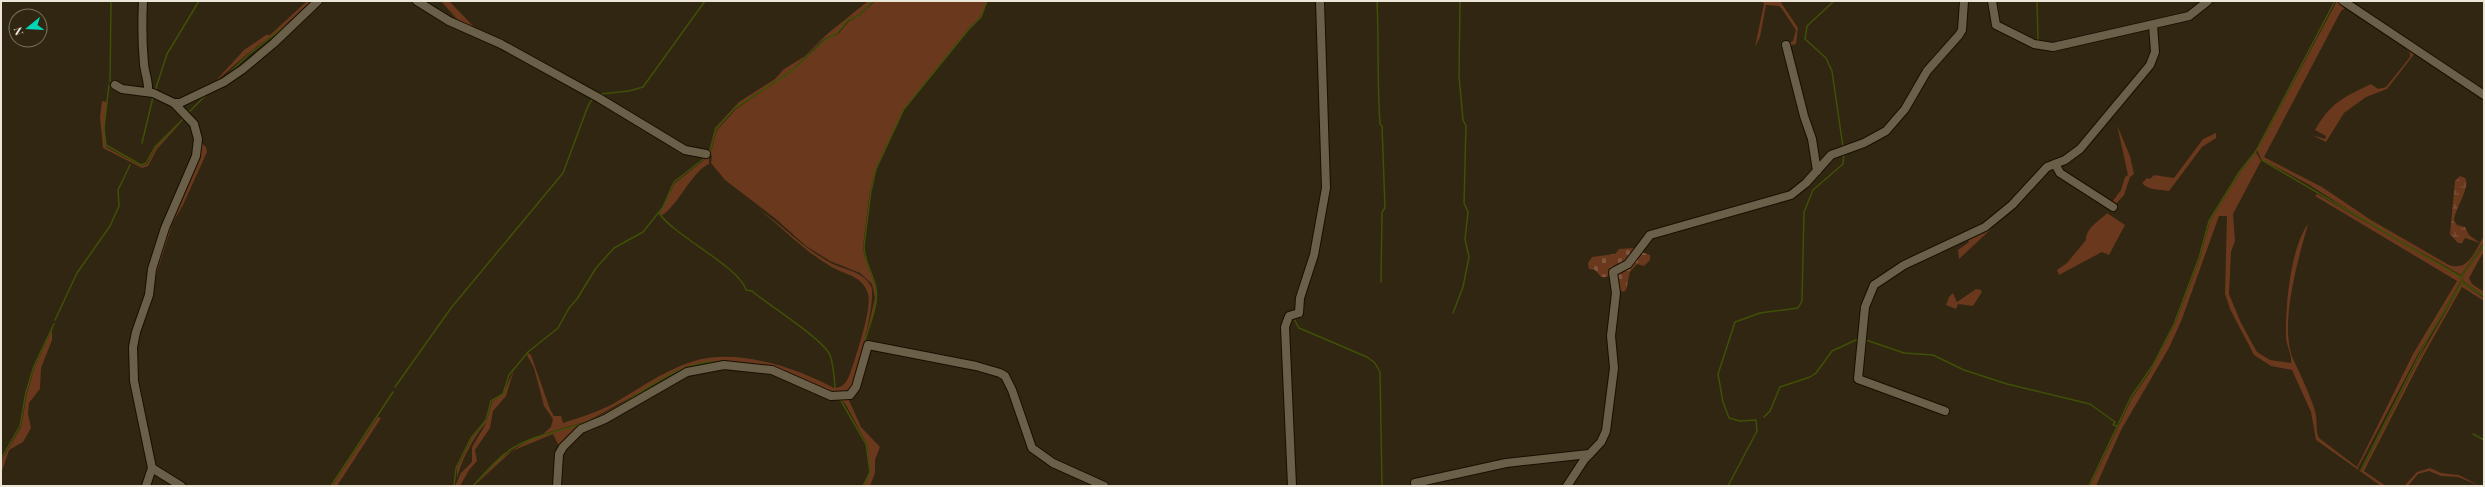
<svg xmlns="http://www.w3.org/2000/svg" width="2485" height="487" font-family="'Playfair Display',serif">
<style>
.green{fill:#69381d}
.wetland{fill:url(#wetland-marsh)}
.cemetery{fill:url(#cemetery-stones)}
.lines{fill:none;stroke-linecap:round;stroke-linejoin:round}
.stream{stroke:#405007;stroke-width:1.5}
.minor-casing{stroke:#180f00;stroke-width:10}
.minor{stroke:#6a5f48;stroke-width:8}
</style>
<defs>
<pattern id="wetland-marsh" width="20" height="14" patternUnits="userSpaceOnUse"><rect width="20" height="14" fill="#69381d"/><path d="M1 5h8M5 5V1M11 12h8M15 12V8" fill="none" stroke="#7f553d"/></pattern>
<pattern id="cemetery-stones" width="16" height="16" patternUnits="userSpaceOnUse"><rect width="16" height="16" fill="#69381d"/><path d="M2 7V4a2 2 0 0 1 4 0v3zM10 15v-3a2 2 0 0 1 4 0v3z" fill="#7f553d"/></pattern>
</defs>
<rect width="100%" height="100%" fill="#302611"/>
<g class="green">
<path d="M307,1H311L281,29L247,54L212,85L244,50L266,35H270Z"/>
<path d="M441,1H449L476,29L463,26Z"/>
<path d="M868,1H873L858,15L848,20L837,33L824,39L792,70L735,108L716,129L708,154L715,128L739,102L775,79L784,69L805,56L826,35Z"/>
<path d="M875,1H987L981,16L969,28L904,109L876,168L870,191L863,246C864,261 871,272 875,286C879,301 872,318 867,332L875,298L872,284L860,273L830,261L806,246L776,219L725,180L711,163L712,156L710,155L717,130L736,109L792,71L825,40L838,34L849,21L859,16Z"/>
<path d="M1762,1H1780L1798,28L1796,44L1788,46L1787,44L1793,41L1796,30L1782,9L1779,6L1766,5L1760,37L1755,47L1764,4Z"/>
<path d="M2337,1L2354,11L2345,8L2341,11L2264,157L2322,187L2371,220L2449,265C2469,272 2475,250 2484,236V242L2461,275L2369,223L2308,184L2261,159L2257,150Z"/>
<path d="M2400,42L2415,53L2387,89L2366,97L2344,113L2326,142L2312,135L2325,139L2326,136L2315,130C2332,101 2343,98 2371,84L2378,89L2386,87L2410,57V53Z"/>
<path d="M102,101L107,102L104,128L106,147L141,166L147,164L156,147L186,117L157,149L148,166L142,168L103,148L100,117Z"/>
<path d="M2117,125L2130,156L2134,174L2130,177L2124,195L2116,204L2112,202L2121,190L2125,177L2128,175Z"/>
<path d="M2216,133V138L2202,147L2169,191C2160,189 2148,191 2142,183L2147,178L2150,179L2154,175L2174,178L2203,139Z"/>
<path d="M199,141L206,147L207,152L183,205L173,222L153,284V269Z"/>
<path d="M2256,152L2261,161L2233,214L2235,241L2231,252L2229,294L2241,323L2257,352L2270,360L2291,363C2292,354 2287,347 2286,339C2285,309 2290,249 2308,224C2298,260 2278,327 2294,361C2301,376 2310,394 2315,411C2318,420 2315,430 2319,438L2357,467L2413,354L2457,281L2315,196L2317,194L2461,277V281L2418,354L2358,468L2359,471L2362,470L2419,358L2462,283L2484,298V301L2462,287L2422,358L2364,471L2386,486H2381L2316,440L2311,412L2292,370L2271,366L2254,355L2230,309L2225,294L2227,216H2219L2182,319L2169,348L2121,430L2096,486H2090L2132,398L2150,372L2175,324L2200,258L2210,221L2241,171Z"/>
<path d="M709,156V164C692,171 678,206 661,216L660,213L675,183Z"/>
<path d="M757,208C782,225 802,247 829,262C843,270 862,270 871,286C877,297 857,377 850,391L833,393L777,368L743,363L707,362L680,370L588,421L543,434L551,427L553,419L544,406L534,368L527,355L528,353L531,355L550,409L554,416H561L563,423C579,418 597,412 611,405C637,390 663,371 691,362C735,347 795,367 834,388C849,388 850,371 855,359C859,346 872,306 868,294C863,275 844,275 830,266C803,250 782,227 757,208Z"/>
<path d="M2107,213L2125,225L2109,255L2102,252L2059,275L2057,270L2067,263L2086,240C2086,227 2100,221 2107,213Z"/>
<path d="M1992,225L1990,230L1959,259L1958,250L1969,242L1967,238Z"/>
<path d="M2484,246V251L2469,278L2472,284L2484,292V295L2463,281L2462,277Z"/>
<path d="M1976,289L1981,290L1982,292L1973,306L1958,304L1956,309L1946,305L1949,297L1953,293L1957,302Z"/>
<path d="M52,330V340L41,368L40,389L29,403L28,414L31,428L23,442L9,450L1,474V461L21,427L27,393L35,366Z"/>
<path d="M866,339L867,345L856,387L850,394C831,400 813,387 796,379C763,365 723,359 689,371C666,378 641,397 620,409C601,421 571,430 561,450L553,434L512,451L474,486L499,459L532,438L588,422L681,371C711,356 764,362 794,375C812,383 828,397 848,393L853,387Z"/>
<path d="M514,370L506,396L493,411L490,428L475,450L477,461L469,470L460,486H455L461,473L472,462V447L487,422C475,434 460,463 457,479V468L472,438L487,420L492,402L503,394Z"/>
<path d="M840,398H848L861,427L880,447L875,460V473L870,486H864L870,472L867,444L846,405Z"/>
<path d="M378,417L381,418L337,486H332Z"/>
<path d="M2430,468L2441,473L2459,475L2480,486L2458,477L2441,476L2429,471L2418,474L2408,486H2404L2417,472Z"/>
</g>
<path class="wetland" d="M2460,176L2465,178C2471,188 2455,207 2454,221L2457,225L2465,227L2469,235L2480,243L2465,238L2462,243H2458L2450,234L2455,181Z"/>
<g class="cemetery">
<path d="M1634,248L1637,249C1630,260 1616,279 1601,277L1595,270L1589,269L1588,264L1592,257L1615,254L1619,249Z"/>
<path d="M1639,251L1650,255V260L1644,266L1637,264L1630,272L1626,290L1623,292L1616,287L1614,273Z"/>
</g>
<g class="lines">
<g class="stream">
<path d="M1377,1C1379,42 1377,83 1380,124L1382,126L1385,208L1382,212L1381,282"/>
<path d="M1834,1L1807,26L1805,39L1826,58L1832,71L1843,147"/>
<path d="M2037,1L2038,42"/>
<path d="M225,77L248,55L288,24"/>
<path d="M110,82L111,1"/>
<path d="M109,85L104,128L106,145L141,165L146,163L155,147L184,118"/>
<path d="M155,91L167,54L199,1"/>
<path d="M600,94L629,91L643,87L705,1"/>
<path d="M188,113L206,95"/>
<path d="M142,143L153,97"/>
<path d="M709,155L716,129L735,108L792,71L825,40L837,33L848,20L858,16L873,1"/>
<path d="M2262,160L2461,277L2462,282L2484,296"/>
<path d="M659,213C674,236 740,267 746,290L752,291C768,305 823,339 830,355C834,366 834,377 835,388"/>
<path d="M2461,277L2484,244"/>
<path d="M1453,313L1463,287L1469,257L1465,239L1468,212L1464,203L1466,126L1463,120L1459,76L1460,1"/>
<path d="M1294,319L1299,328L1367,357L1375,363L1380,372L1382,486"/>
<path d="M55,320L77,273L110,226L119,206L118,190L130,165"/>
<path d="M1866,340L1904,353L1933,355L1964,370L2007,384L2090,404L2115,422L2113,425L2117,426"/>
<path d="M864,345C868,326 879,307 876,288C873,273 864,262 864,246L871,191L876,169L904,109L969,29L981,17L987,1"/>
<path d="M783,371L805,380"/>
<path d="M395,387L451,308L563,173L588,106L593,98"/>
<path d="M840,399L866,444L870,472L863,486"/>
<path d="M1764,417L1770,411L1780,387L1810,377L1816,373L1832,351L1858,339"/>
<path d="M2473,434L2484,440"/>
<path d="M1,459L20,426L26,392L34,366L54,324"/>
<path d="M2361,470L2429,336L2462,282"/>
<path d="M331,486L393,392"/>
<path d="M454,486L456,468L471,438L486,420L491,401L503,394L509,375L528,352L558,328L569,308L577,299L596,268L614,248L643,232L663,207L674,182L706,157"/>
<path d="M473,486C485,473 497,458 513,448C536,434 562,431 587,422C632,406 672,358 722,362"/>
<path d="M1728,486L1757,431L1756,420L1740,421L1729,418L1723,402L1718,374L1735,322L1760,313L1798,308L1802,301L1804,212L1813,190L1843,164L1844,153"/>
<path d="M2089,486L2131,397L2153,365L2174,324L2199,258L2209,221L2240,171L2256,151L2335,1"/>
</g>
<g class="minor-casing">
<g id="minor">
<path d="M143,1C142,22 142,43 144,64C145,74 149,82 148,92"/>
<path d="M417,1L449,21L501,44L599,98L685,150L706,154"/>
<path d="M1992,1L1996,25L2034,44L2053,47L2189,16L2208,1"/>
<path d="M2343,1L2484,95"/>
<path d="M1786,45L1804,116L1812,139L1817,171"/>
<path d="M115,85L122,89L153,93L174,103L194,124L198,139L196,156L165,228L152,269L149,295L136,332L133,347L134,381L152,468L181,486"/>
<path d="M174,103H180L224,82L243,69L274,43L318,1"/>
<path d="M2055,164L2060,173L2113,207"/>
<path d="M1945,411L1858,379L1865,307L1874,285L1904,265L1985,227L2012,205L2047,167L2065,160L2080,149L2150,65L2155,52L2153,25"/>
<path d="M1415,483L1506,463L1589,454"/>
<path d="M146,486L152,468"/>
<path d="M557,486L559,454L563,447L581,429L605,419L687,372L724,365L772,370L831,396L850,395L856,387L868,345L976,366L1000,373L1005,376L1012,390L1032,448L1053,463L1104,486"/>
<path d="M1292,486L1285,327L1289,316L1299,313L1300,298L1314,255L1326,188L1320,1"/>
<path d="M1567,486L1584,460L1601,442L1606,431L1614,368L1611,336L1616,293L1613,272L1628,264L1650,235L1791,195L1806,183L1831,155L1864,143L1886,131L1905,109L1927,71L1959,35L1962,30L1964,1"/>
</g>
</g>
<use href="#minor" class="minor"/>
</g>
<rect width="2485" height="487" fill="none" stroke="#ece6d9" stroke-width="4"/>
<g transform="translate(28 28) rotate(252)"><circle r="19" fill="#302611" stroke="#7b7361"/>
<path d="M0-3L7 15L0 10L-7 15Z" fill="#00d5b7"/>
<text y="-6" font-size="11" font-weight="bold" text-anchor="middle" fill="#ece6d9">N</text>
</g>
</svg>
